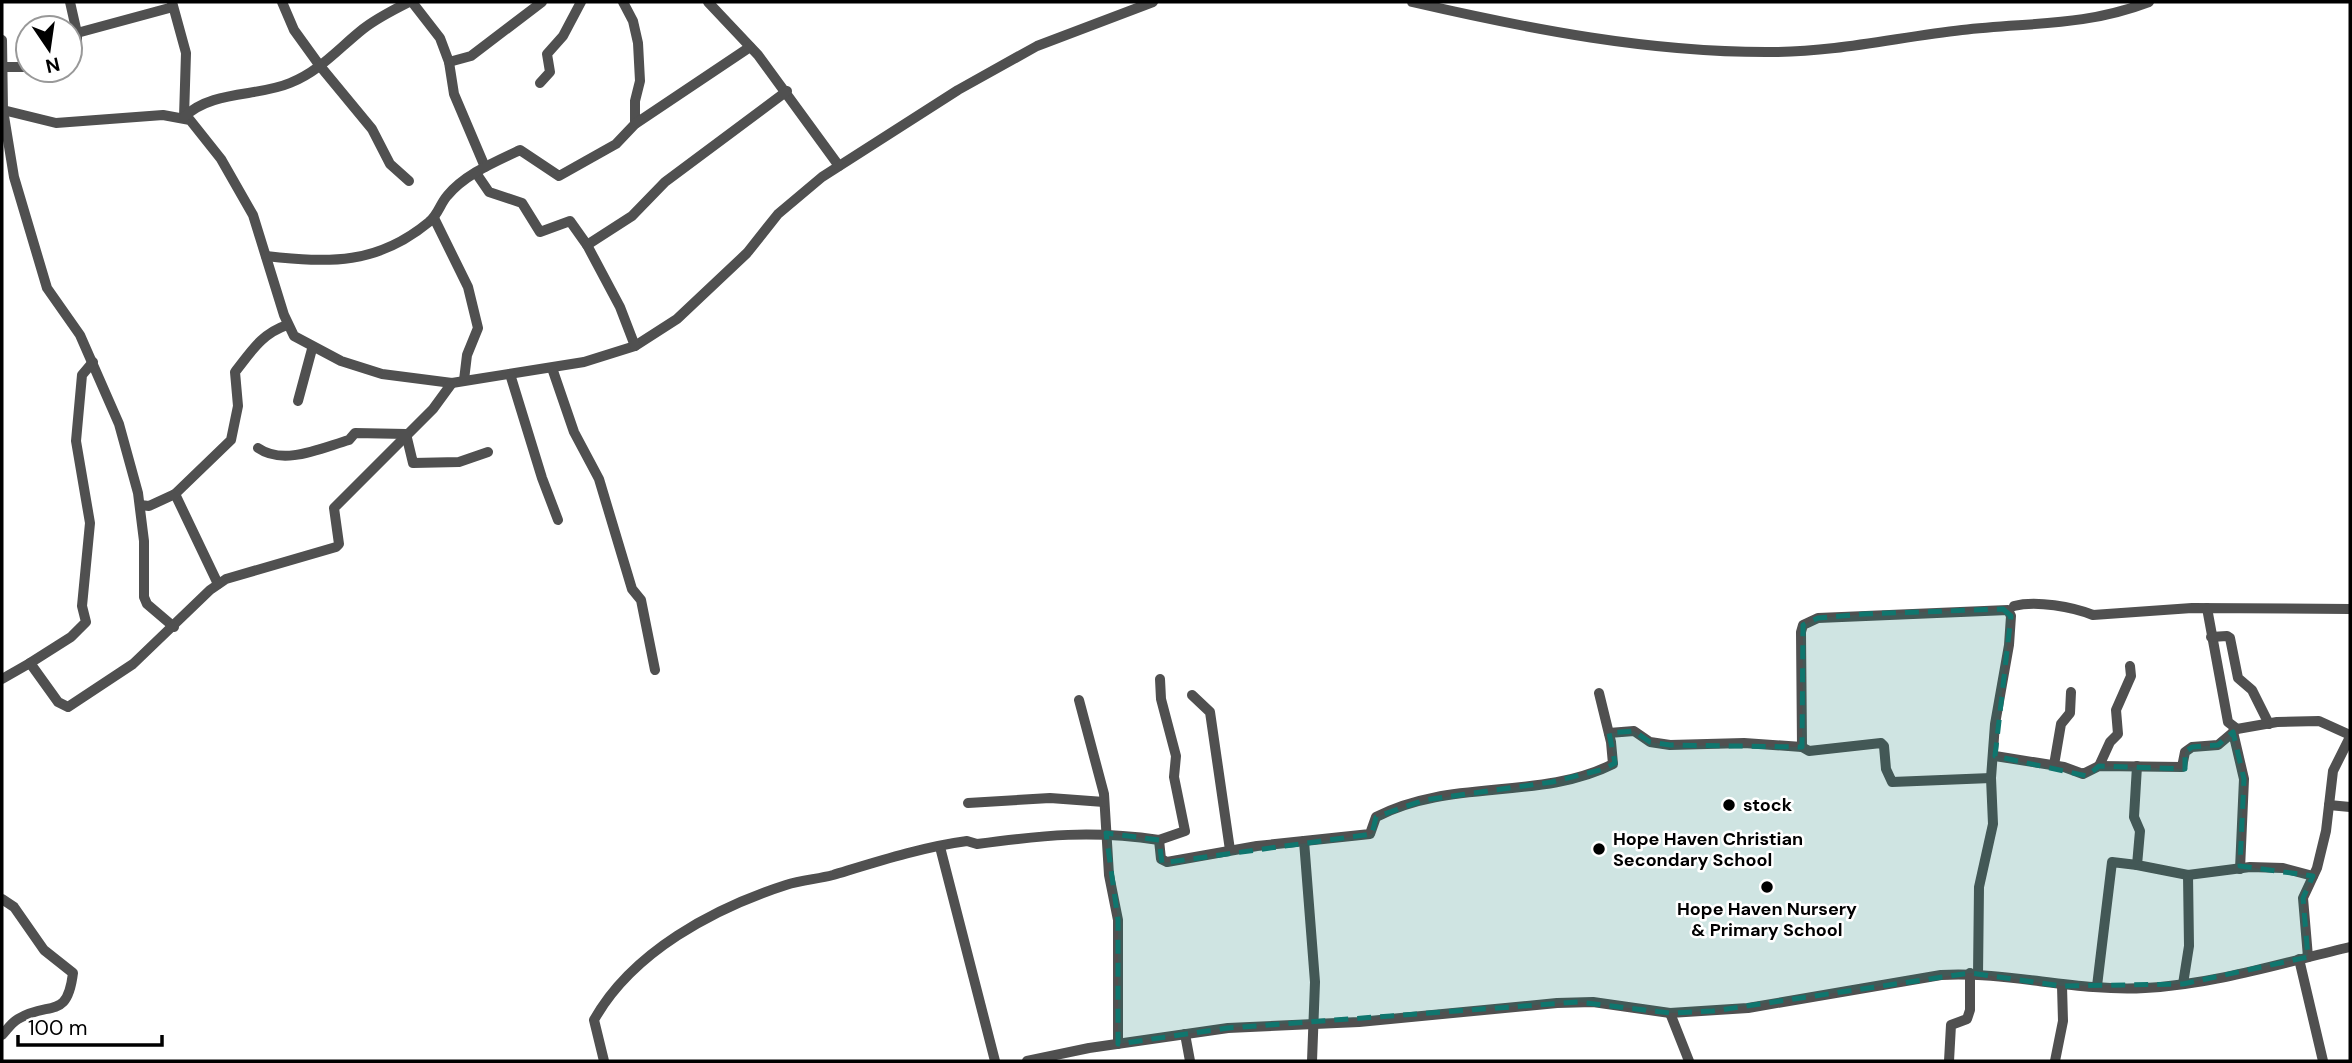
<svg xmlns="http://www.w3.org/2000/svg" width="2352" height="1063" font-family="'DM Sans',sans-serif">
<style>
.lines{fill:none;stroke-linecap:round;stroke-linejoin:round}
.minor{stroke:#505050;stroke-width:10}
.marked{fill:#0f766e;fill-opacity:0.2;stroke:#0f766e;stroke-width:5;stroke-dasharray:14 9;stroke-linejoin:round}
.poi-dot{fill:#000;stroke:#fff;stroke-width:2.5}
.labels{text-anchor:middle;stroke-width:5;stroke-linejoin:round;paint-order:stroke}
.poi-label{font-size:18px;font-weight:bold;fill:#000;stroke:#fff;text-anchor:start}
</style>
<rect width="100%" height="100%" fill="#fff"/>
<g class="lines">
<g class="minor">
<path d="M70,2L77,33L173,7"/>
<path d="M172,2L186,53L184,117"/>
<path d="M282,2L294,30L320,66L372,129L390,164L409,181"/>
<path d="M412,2L440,38L449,62L471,56L542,2"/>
<path d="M623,2L633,21L638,43L640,81L635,101V124"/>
<path d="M708,2L758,55L839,166"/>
<path d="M1412,2C1529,29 1651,53 1773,52C1836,52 1899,37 1962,30C2030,22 2083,27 2149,2"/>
<path d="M2,40L3,110L56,123L163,115L190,120L221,159L253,215L284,315L294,336L341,361L382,374L452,383L584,362L635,346L677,319L747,253L778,214L822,177L958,90L1037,46L1153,2"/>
<path d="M70,60L77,53V33"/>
<path d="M449,62L454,94L485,167"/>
<path d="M4,67H28"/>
<path d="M540,83L550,72L547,54L563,36L581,2"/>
<path d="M3,110L14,177L47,288L80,335L119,424L138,493L144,541V597L147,604L174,627"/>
<path d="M184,117C212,90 257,97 290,83C320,71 339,48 363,29C377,18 393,10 409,2"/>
<path d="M476,173L489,192L522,203L540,232L570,221L587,245L620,307L635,346"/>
<path d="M434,218L468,287L478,328L467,355L464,380"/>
<path d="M587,245L632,216L665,182L787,91"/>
<path d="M266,256C330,263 377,265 429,222C438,215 440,204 447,196C465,174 495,162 520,150L559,176L616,144L635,124L750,47"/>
<path d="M552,368L574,432L599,479L632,589L641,600L655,670"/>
<path d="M510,374L542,478L558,520"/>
<path d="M298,401L312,349"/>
<path d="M258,448C284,466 321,448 349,440L355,433L406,434L413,463L459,462L488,452"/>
<path d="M175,494L218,584"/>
<path d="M140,505L149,506L175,494L231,440L238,406L235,372C251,352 261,334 287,325"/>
<path d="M2014,606C2036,600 2073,607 2093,615L2192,608L2350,609"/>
<path d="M2207,608L2228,722L2237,729"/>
<path d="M2211,637L2227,636L2230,638L2238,678L2252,690L2269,724"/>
<path d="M30,663L71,637L86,622L82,606L90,523L76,441L82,375L93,362"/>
<path d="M2,679L30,663L58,702L68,707L133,664L210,590L226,579L336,547L339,544L334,508L433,409L452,383"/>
<path d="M1192,695L1210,712L1230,850"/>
<path d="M1079,700L1104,794L1109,875L1118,920V1044"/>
<path d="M2233,732L2244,779L2240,869"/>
<path d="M1609,733L1634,731L1650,742L1670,745L1744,743L1802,747L1809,751L1881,743L1884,746L1886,769L1892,782L1991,778"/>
<path d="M1802,747L1801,632L1803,625L1818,618L2008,610L2011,616L2009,645L1995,724L1991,778L1993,824L1979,887L1978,975"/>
<path d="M1995,756L2064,767L2083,774L2099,766L2182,767L2185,752L2192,747L2218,745L2237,729L2277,722L2319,721L2350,735"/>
<path d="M2054,765L2061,724L2070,713L2071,692"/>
<path d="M2099,766L2110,742L2118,734L2116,710L2131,676L2130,666"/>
<path d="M2137,766L2134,817L2140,831L2137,865L2188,875L2250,867L2283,868L2313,876"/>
<path d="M968,803L1050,798L1104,802"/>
<path d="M2329,805L2350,807"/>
<path d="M1159,840L1185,831L1174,777L1176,756L1161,699L1160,679"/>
<path d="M1304,841L1315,982L1312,1061"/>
<path d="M940,847L995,1061"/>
<path d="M2,899L14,907L44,950L73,973C67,1021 50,1000 18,1019C11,1023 7,1030 2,1035"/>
<path d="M2308,957L2303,898L2317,868L2326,831L2333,771L2350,737"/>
<path d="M2299,959L2323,1061"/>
<path d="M2183,984L2189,946L2188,875"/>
<path d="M2097,986L2112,862L2137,865"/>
<path d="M1670,1013L1689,1061"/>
<path d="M1185,1034L1190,1061"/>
<path d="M604,1061L594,1020C632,952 714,908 786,885C801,880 818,879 833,875C876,862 922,847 967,841L977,844C1044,835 1092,830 1159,840L1161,859L1167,862L1257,846L1370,834L1376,817C1450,778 1540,801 1613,764L1611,742L1599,693"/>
<path d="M1027,1061L1089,1048L1228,1028L1359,1022L1557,1003L1593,1002L1670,1013L1748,1008L1941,975C2007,971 2077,992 2145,988C2215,984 2282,963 2350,947"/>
<path d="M1949,1061L1951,1025L1967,1019L1970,1010V973"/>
<path d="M2055,1061L2063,1021L2062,986"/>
</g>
</g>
<path class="marked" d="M2003,609L2011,616L1995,756L2087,776L2099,766L2185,769V752L2192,747L2218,745L2233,732L2244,779L2240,866L2313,876L2303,898L2308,957L2183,984L2062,986L1970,973L1713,1011L1670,1013L1578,1002L1228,1028L1118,1044V920L1106,833L1159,840L1162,863L1372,834L1376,817L1424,800L1552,782L1604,769L1615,763L1609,733L1634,731L1650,742L1670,745L1802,747L1803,625L1818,618L1864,614Z"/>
<g class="poi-dot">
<circle cx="1729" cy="805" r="7"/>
<circle cx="1599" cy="849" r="7"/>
<circle cx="1767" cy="887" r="7"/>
</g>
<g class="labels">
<g class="poi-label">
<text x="1743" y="811">stock</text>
<text x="1613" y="845">Hope Haven Christian<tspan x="1613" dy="21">Secondary School</tspan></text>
<text x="1767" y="915" text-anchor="middle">Hope Haven Nursery<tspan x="1767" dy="21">&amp; Primary School</tspan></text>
</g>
</g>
<rect width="2352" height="1063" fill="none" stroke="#000000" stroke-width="7"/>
<g transform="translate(49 49) rotate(167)"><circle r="33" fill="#ffffff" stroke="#999999" stroke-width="2"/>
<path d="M0-5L12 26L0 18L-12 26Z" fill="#000000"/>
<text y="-10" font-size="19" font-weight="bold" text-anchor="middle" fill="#000000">N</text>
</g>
<path d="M18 1035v10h144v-10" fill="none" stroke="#000000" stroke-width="3.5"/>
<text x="28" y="1035" font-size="21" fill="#000000" stroke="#ffffff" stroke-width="5" paint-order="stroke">100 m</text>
</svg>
